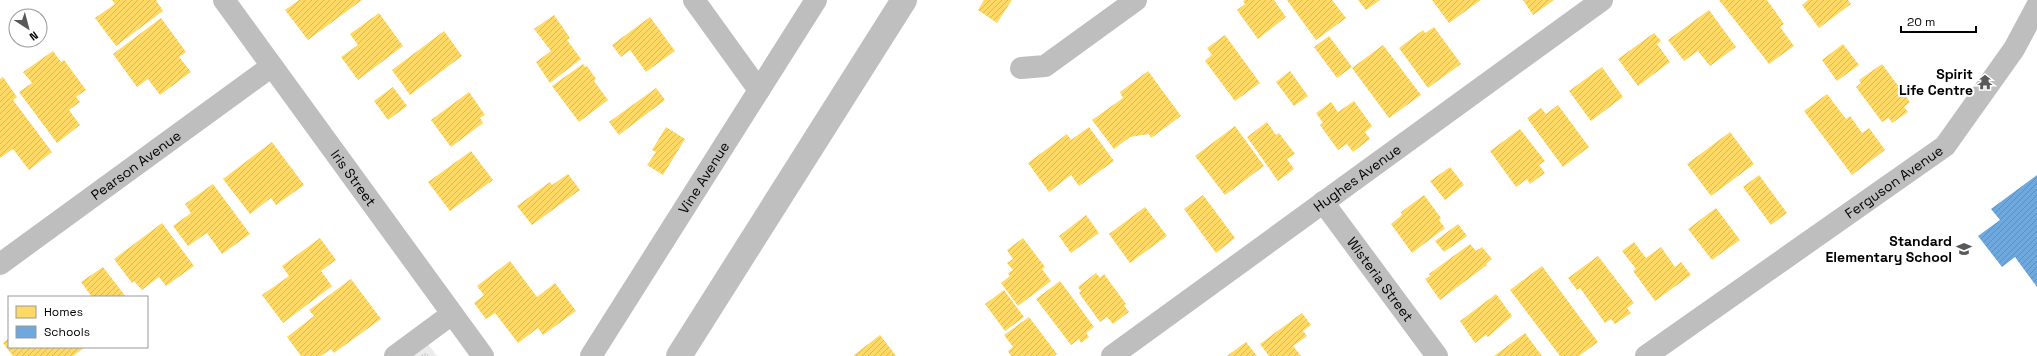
<svg xmlns="http://www.w3.org/2000/svg" width="2037" height="356" font-family="'Space Grotesk',sans-serif">
<style>
.grass{fill:url(#grass-tufts)}
.homes{fill:url(#homes-hatch)}
.schools{fill:url(#schools-hatch)}
.lines{fill:none;stroke-linecap:round;stroke-linejoin:round}
.canal{stroke:#bfbfbf;stroke-width:26}
.minor{stroke:#bebebe;stroke-width:22}
.labels{text-anchor:middle;stroke-width:4;stroke-linejoin:round;paint-order:stroke}
.poi-label{font-size:14px;font-weight:bold;fill:#000;stroke:#fff;text-anchor:end}
.street-label{font-size:14px;fill:#000;stroke:#fff}
</style>
<defs>
<pattern id="grass-tufts" width="24" height="20" patternUnits="userSpaceOnUse"><rect width="24" height="20" fill="#ececec"/><path d="M3 7l-1-3M5 7V3M7 7l1-3M15 17l-1-3M17 17v-4M19 17l1-3" fill="none" stroke="#c9c9c9"/></pattern>
<pattern id="homes-hatch" width="6" height="6" patternUnits="userSpaceOnUse"><rect width="6" height="6" fill="#ffd966"/><path d="M-1 1l2-2M0 6l6-6M5 7l2-2" fill="none" stroke="#d9b857"/></pattern>
<pattern id="schools-hatch" width="6" height="6" patternUnits="userSpaceOnUse"><rect width="6" height="6" fill="#6fa8dc"/><path d="M-1 1l2-2M0 6l6-6M5 7l2-2" fill="none" stroke="#5e8fbb"/></pattern>
</defs>
<rect width="100%" height="100%" fill="#fff"/>
<path class="grass" d="M419,332L437,356H385Z"/>
<g class="homes">
<path d="M112,0H156L163,11L116,46L95,18L115,4Z"/>
<path d="M299,0H362L308,40L285,10Z"/>
<path d="M984,0H1012L997,23L978,10Z"/>
<path d="M1245,0H1274L1286,17L1258,39L1237,10L1245,4L1243,1Z"/>
<path d="M1287,0H1332L1346,18L1316,40Z"/>
<path d="M1358,0H1380L1366,10Z"/>
<path d="M1432,0H1481L1449,23Z"/>
<path d="M1523,0H1554L1533,15Z"/>
<path d="M1719,0H1767L1784,24L1780,27L1794,46L1769,64Z"/>
<path d="M1808,0H1848L1851,4L1819,28L1802,5Z"/>
<path d="M1709,10L1736,47L1710,66L1698,51L1684,61L1668,40Z"/>
<path d="M379,13L403,46L358,80L341,57L358,45L350,34Z"/>
<path d="M554,15L570,38L567,40L581,59L550,83L536,62L551,51L534,29Z"/>
<path d="M650,17L675,51L646,72L630,50L621,57L612,45Z"/>
<path d="M161,18L186,52L179,57L191,72L160,95L148,79L137,87L113,54Z"/>
<path d="M1434,27L1461,64L1428,88L1399,48L1423,30L1425,33Z"/>
<path d="M444,31L462,56L410,95L392,70Z"/>
<path d="M1654,33L1661,41L1657,44L1670,62L1638,86L1618,59Z"/>
<path d="M1225,35L1260,83L1235,101L1205,61L1212,55L1207,48Z"/>
<path d="M1329,36L1352,67L1337,78L1314,47Z"/>
<path d="M1843,44L1859,65L1837,81L1822,60Z"/>
<path d="M1383,45L1421,95L1389,118L1352,68Z"/>
<path d="M53,51L61,62L64,60L86,90L76,97L80,102L69,110L80,125L57,143L19,92L32,83L23,72Z"/>
<path d="M583,64L585,67L587,66L596,79L594,81L608,100L579,122L552,86Z"/>
<path d="M1882,64L1910,102L1904,107L1908,112L1892,123L1889,118L1882,122L1856,87L1861,83L1859,80Z"/>
<path d="M1602,67L1623,97L1591,121L1569,91Z"/>
<path d="M1148,71L1181,116L1151,138L1149,134L1130,137L1114,149L1092,120L1123,98L1120,92Z"/>
<path d="M1290,71L1308,96L1294,106L1276,82Z"/>
<path d="M3,77L17,97L13,100L52,152L29,170L13,149L0,158V79Z"/>
<path d="M393,87L407,106L388,120L374,101Z"/>
<path d="M656,88L665,100L619,135L609,122Z"/>
<path d="M469,92L485,115L480,118L483,123L451,147L431,120Z"/>
<path d="M1827,94L1846,119L1850,116L1862,133L1869,128L1885,150L1852,175L1804,111Z"/>
<path d="M1354,101L1372,126L1365,132L1370,139L1353,152L1347,144L1338,150L1320,125L1323,123L1316,113L1331,102L1338,112Z"/>
<path d="M1558,105L1589,147L1563,167L1527,118L1541,108L1546,114Z"/>
<path d="M1267,122L1276,135L1279,133L1295,154L1287,159L1294,169L1278,181L1247,137Z"/>
<path d="M1235,126L1264,166L1225,195L1195,156Z"/>
<path d="M666,127L685,139L663,175L647,165L656,152L652,150Z"/>
<path d="M1089,127L1114,161L1079,186L1071,175L1049,192L1028,163L1067,134L1071,140Z"/>
<path d="M1520,129L1545,161L1539,165L1545,173L1530,184L1527,179L1516,187L1490,151Z"/>
<path d="M1730,132L1754,164L1711,196L1687,164Z"/>
<path d="M272,142L304,185L276,205L271,198L250,214L223,179Z"/>
<path d="M471,151L493,180L450,211L428,182Z"/>
<path d="M1450,167L1464,185L1445,200L1430,181Z"/>
<path d="M568,174L580,190L532,225L517,206L550,182L552,185Z"/>
<path d="M1759,175L1787,213L1771,225L1743,187Z"/>
<path d="M213,184L250,234L222,254L207,233L188,246L173,226L191,213L185,204Z"/>
<path d="M1203,195L1235,238L1216,253L1184,209Z"/>
<path d="M1424,195L1441,218L1439,220L1445,228L1412,253L1391,224L1402,215L1401,212Z"/>
<path d="M1145,207L1167,236L1130,263L1109,234Z"/>
<path d="M1716,208L1740,240L1712,260L1688,229Z"/>
<path d="M1086,215L1099,233L1071,253L1059,236Z"/>
<path d="M162,223L194,266L166,286L159,277L142,290L134,281L132,283L114,259Z"/>
<path d="M1458,224L1467,236L1444,252L1435,241Z"/>
<path d="M320,238L336,260L321,271L332,286L283,323L262,295L289,276L282,266Z"/>
<path d="M1023,238L1045,267L1042,269L1051,281L1018,306L1001,283L1010,276L1008,273L1013,270L1007,263L1013,259L1007,250Z"/>
<path d="M1634,242L1646,258L1661,247L1675,267L1681,262L1691,275L1655,301L1633,271L1636,269L1622,251Z"/>
<path d="M1470,244L1476,251L1482,247L1492,259L1486,264L1487,265L1440,300L1425,279L1430,276L1429,274Z"/>
<path d="M1598,256L1634,303L1627,308L1631,313L1615,324L1611,319L1605,323L1580,288L1577,290L1568,278Z"/>
<path d="M510,261L537,297L555,283L576,311L543,335L538,328L518,343L495,313L486,319L474,303L484,295L477,286Z"/>
<path d="M1542,266L1598,342L1579,356H1560L1510,290Z"/>
<path d="M103,267L126,297H92L81,282Z"/>
<path d="M1096,273L1100,278L1104,274L1126,304L1124,305L1129,312L1113,324L1107,317L1100,322L1079,293L1081,291L1078,287Z"/>
<path d="M351,279L381,319L334,353L331,349L321,356H301L287,337L314,316L309,310Z"/>
<path d="M1060,281L1094,327L1086,333L1089,337L1081,343L1079,339L1071,345L1036,299Z"/>
<path d="M1004,290L1024,317L1005,331L985,304Z"/>
<path d="M1496,294L1512,316L1488,337L1486,335L1475,343L1460,321Z"/>
<path d="M1302,313L1311,325L1303,331L1307,336L1293,346L1301,356H1269L1260,344Z"/>
<path d="M1029,317L1057,354L1054,356H1011L1008,351L1013,347L1004,335Z"/>
<path d="M1525,333L1542,356H1494Z"/>
<path d="M880,335L896,356H854V355Z"/>
<path d="M9,338V347L84,348L73,356H13L3,343Z"/>
<path d="M1246,342L1257,356H1227Z"/>
</g>
<path class="schools" d="M2037,175V287L2015,257L2002,267L1978,236L2000,220L1991,209Z"/>
<g class="lines">
<path class="canal" d="M679,356L904,0"/>
<g class="minor">
<path id="s1" d="M224,0L483,356"/>
<path d="M694,0L759,90"/>
<path d="M1021,68L1045,66L1136,0"/>
<path id="s2" d="M1323,202L1437,356"/>
<path id="s3" d="M0,264L272,66"/>
<path d="M395,356L452,314"/>
<path id="s4" d="M591,356L816,0"/>
<path id="s5" d="M1112,356L1602,0"/>
<path id="s6" d="M1646,356L1945,146L2014,49L2037,6"/>
</g>
</g>
<defs>
<g id="temple-bare" transform="scale(1.2)"><path d="M0-6L5-2H3V0L6.5 2.5H4V6H1.5V3h-3V6H-4V2.5H-6.5L-3 0V-2H-5Z" fill="#595959" stroke="#fff" stroke-width="2.5" paint-order="stroke"/></g>
<g id="school-bare" transform="scale(1.2)"><path d="M0-5L7-2L0 1L-7-2ZM-4 1L0 2.5L4 1V4Q0 6-4 4Z" fill="#595959" stroke="#fff" stroke-width="2.5" paint-order="stroke"/></g>
</defs>
<g fill-rule="evenodd">
<use href="#temple-bare" x="1985" y="82"/>
<use href="#school-bare" x="1964" y="249"/>
</g>
<g class="labels">
<g class="poi-label">
<text x="1973" y="79">Spirit<tspan x="1973" dy="16">Life Centre</tspan></text>
<text x="1952" y="246">Standard<tspan x="1952" dy="16">Elementary School</tspan></text>
</g>
<g class="street-label">
<text dy="5" stroke="none"><textPath href="#s3" startOffset="168">Pearson Avenue</textPath></text>
<text dy="5" stroke="none"><textPath href="#s1" startOffset="220">Iris Street</textPath></text>
<text dy="5" stroke="none"><textPath href="#s4" startOffset="211">Vine Avenue</textPath></text>
<text dy="5" stroke="none"><textPath href="#s5" startOffset="303">Hughes Avenue</textPath></text>
<text dy="5" stroke="none"><textPath href="#s6" startOffset="303">Ferguson Avenue</textPath></text>
<text dy="5" stroke="none"><textPath href="#s2" startOffset="96">Wisteria Street</textPath></text>
</g>
</g>
<rect x="8" y="296" width="140" height="52" fill="#ffffff" stroke="#999999"/>
<rect x="16" y="306" width="20" height="12" fill="#ffd966" stroke="#999999"/>
<text x="44" y="316" font-size="12" fill="#000000">Homes</text>
<rect x="16" y="326" width="20" height="12" fill="#6fa8dc" stroke="#999999"/>
<text x="44" y="336" font-size="12" fill="#000000">Schools</text>
<g transform="translate(28 28) rotate(144)"><circle r="19" fill="#ffffff" stroke="#999999"/>
<path d="M0-3L7 15L0 10L-7 15Z" fill="#595959"/>
<text y="-6" font-size="11" font-weight="bold" text-anchor="middle" fill="#000000">N</text>
</g>
<path d="M1901 26v6h75v-6" fill="none" stroke="#000000" stroke-width="2"/>
<text x="1907" y="26" font-size="12" fill="#000000" stroke="#ffffff" stroke-width="3" paint-order="stroke">20 m</text>
</svg>
